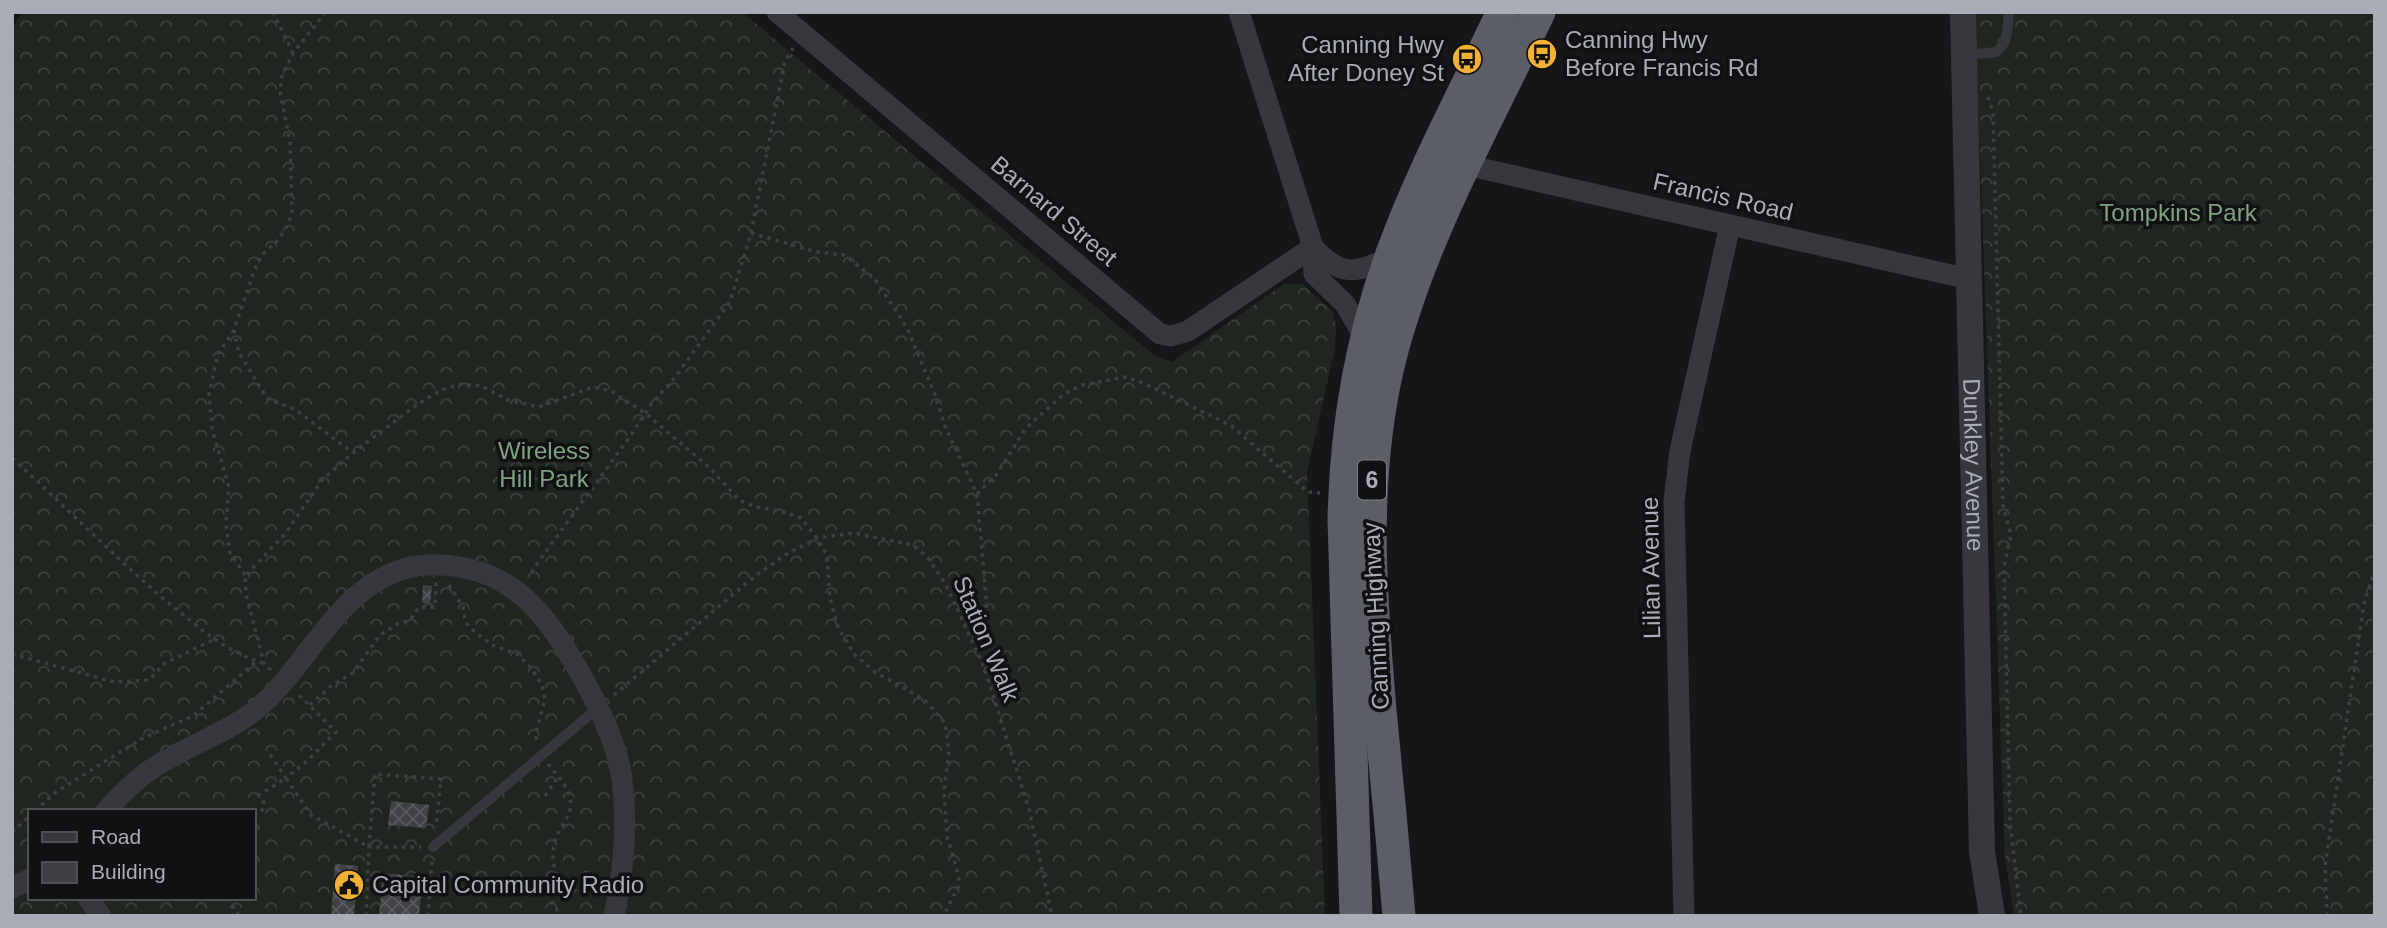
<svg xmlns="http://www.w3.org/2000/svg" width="2387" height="928" font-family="Helvetica,sans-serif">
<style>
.forest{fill:url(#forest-crowns);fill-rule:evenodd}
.building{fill:url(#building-cross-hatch)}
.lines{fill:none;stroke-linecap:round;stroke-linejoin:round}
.path{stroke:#3d3f44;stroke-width:3.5;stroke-dasharray:3.5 5;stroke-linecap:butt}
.service{stroke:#37383d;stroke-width:10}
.minor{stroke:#37383d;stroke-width:21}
.tertiary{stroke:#37383d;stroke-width:26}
.trunk{stroke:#5b5e65;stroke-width:33}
.labels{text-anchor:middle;stroke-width:7;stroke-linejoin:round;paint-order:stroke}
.shield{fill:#111113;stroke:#7b7e86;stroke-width:2}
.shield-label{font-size:23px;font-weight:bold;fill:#a8adb8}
.poi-label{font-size:24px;fill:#a8adb8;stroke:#111113;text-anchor:start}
.street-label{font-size:24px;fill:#a8adb8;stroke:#111113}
.park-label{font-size:24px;fill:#7fa381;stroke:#111113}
</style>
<defs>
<pattern id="forest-crowns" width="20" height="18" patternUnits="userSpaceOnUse" patternTransform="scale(1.75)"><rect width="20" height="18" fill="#1e261f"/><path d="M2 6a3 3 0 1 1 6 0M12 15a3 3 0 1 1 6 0" fill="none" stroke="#3c433d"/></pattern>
<pattern id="building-cross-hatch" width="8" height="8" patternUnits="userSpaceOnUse" patternTransform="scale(1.75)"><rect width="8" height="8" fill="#404145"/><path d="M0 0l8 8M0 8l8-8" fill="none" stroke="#595a5e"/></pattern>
</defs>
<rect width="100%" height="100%" fill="#161618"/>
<g class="forest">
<path d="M24,12H742L1156,357L1172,362L1284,284H1302L1333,312L1336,326L1335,348L1307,472L1325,916H12V27ZM30,811H254V898H30Z"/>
<path d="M1975,12H2375V916H2014L2005,858Z"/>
</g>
<g class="building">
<path d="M423,585L432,586L430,604L422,603Z"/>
<path d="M391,801L429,805L426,828L388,825Z"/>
<path d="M335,864L358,866L354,916H331Z"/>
<path d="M383,873L423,877L419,916H379Z"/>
<path d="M559,881L568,888L570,885L577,890L569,900L552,890Z"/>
</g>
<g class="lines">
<g class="path">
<path d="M273,12L293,53"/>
<path d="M1988,97L1993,113L2003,506L2011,535L2004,567L2010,822L2021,916"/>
<path d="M751,233L816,252L844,255L875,279L907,328L935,395L946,429L977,494L987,609L973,639"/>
<path d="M234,330L239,353L267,398L296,410L353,453"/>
<path d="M12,458C64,505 112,555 165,600C196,625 225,652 263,663"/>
<path d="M977,494L996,475L1026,428L1064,394L1082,385L1126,377L1143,383L1230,425L1308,492L1320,493"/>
<path d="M531,572L629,438L652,403L673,380L730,302L751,233L785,61L793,48"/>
<path d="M245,575L230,553L226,524L229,487L212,429L209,393L218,354L234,330L254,271L262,255L279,239L287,226L292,214L290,142L280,91L282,76L293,53L326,12"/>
<path d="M449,585L463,607L465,620L469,627L492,645L517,654L530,667L542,685L545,699L537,729L536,742"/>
<path d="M12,654L114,682L149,680L165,663L213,640"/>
<path d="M271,670L264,664L246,594L245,576L285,534L322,480L353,453L418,404L441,390L462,384L481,386L508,400L539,407L593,387L611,391L645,413L709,467L739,500L756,507L784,512L801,518L817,538L827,556L830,598L838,627L854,654L875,672L925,700L945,723L949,751L944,791L947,836L959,877L958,888L943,916"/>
<path d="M614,695L755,576L785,555L817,538L854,533L913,545L928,558L946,585L984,667L1029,809L1052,916"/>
<path d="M310,705L331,686L353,673L379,636L395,625L410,620L419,607H435L436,581"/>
<path d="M270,755L286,778L308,760L336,732L298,694"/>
<path d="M548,764C555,773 564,782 568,792C577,812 562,822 556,838C551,851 553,865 557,877L546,893L561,916"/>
<path d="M545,796L558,777"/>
<path d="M35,811L56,792L143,738L193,716L257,661"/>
<path d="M254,816L263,809L264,803L259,795L286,778L311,815L369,847L375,774L441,779L436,827"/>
<path d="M12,832L30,816"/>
<path d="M228,898L239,916"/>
<path d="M366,916L369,847H421"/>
<path d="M428,916L432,859"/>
<path d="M2327,916L2325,866L2364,604L2375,568"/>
</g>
<g class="service">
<path d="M1963,55L1996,52C2009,43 2007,27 2009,12"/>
<path d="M433,847L599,707"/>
</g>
<g class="minor">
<path d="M777,12L1160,334L1171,336L1188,331L1313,247"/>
<path d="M1239,12L1313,247L1314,274L1345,304L1366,340"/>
<path d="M1466,165L1969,279"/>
<path d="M1313,247C1340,277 1356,274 1391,257"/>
<path d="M106,811C120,795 135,780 153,768C190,743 234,732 267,700C313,655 341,586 407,568C425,563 442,564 460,567C523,577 555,628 584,680C600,710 617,744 622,779C628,826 624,870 614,916"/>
<path d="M12,888L30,879"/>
<path d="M88,898L101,916"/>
<path d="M1684,916L1674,501L1680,451L1730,225"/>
</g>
<path class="tertiary" id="s1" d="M1963,12L1982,851L1992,916"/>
<g class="trunk">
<path d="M1356,916L1344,519C1346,428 1361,339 1392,254C1422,171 1465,92 1503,12"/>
<path d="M1399,916C1393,847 1387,779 1380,710C1370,593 1361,478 1389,362C1419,241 1485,125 1539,12"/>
</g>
</g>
<defs>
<g id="bus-disc" transform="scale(1.575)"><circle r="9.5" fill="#f2b134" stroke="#111113"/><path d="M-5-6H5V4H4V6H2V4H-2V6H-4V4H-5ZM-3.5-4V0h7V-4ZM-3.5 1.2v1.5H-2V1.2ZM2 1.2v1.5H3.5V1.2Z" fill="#111"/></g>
<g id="civic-disc" transform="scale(1.575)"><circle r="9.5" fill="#f2b134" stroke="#111113"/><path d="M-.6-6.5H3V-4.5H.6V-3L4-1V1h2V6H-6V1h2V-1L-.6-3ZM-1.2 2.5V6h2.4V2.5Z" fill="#111"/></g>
</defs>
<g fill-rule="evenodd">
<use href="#bus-disc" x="1542" y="54"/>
<use href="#bus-disc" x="1467" y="59"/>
<use href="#civic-disc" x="349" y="885"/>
</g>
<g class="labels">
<rect class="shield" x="1358" y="460.5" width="28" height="39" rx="5"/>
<g class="shield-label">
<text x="1372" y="488">6</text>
</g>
<g class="poi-label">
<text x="1565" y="48">Canning Hwy<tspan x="1565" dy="28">Before Francis Rd</tspan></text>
<text x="1444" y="53" text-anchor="end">Canning Hwy<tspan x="1444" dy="28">After Doney St</tspan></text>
<text x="372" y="893">Capital Community Radio</text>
</g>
<g class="street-label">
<text transform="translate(1723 197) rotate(13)" y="8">Francis Road</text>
<text transform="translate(1054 211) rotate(40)" y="8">Barnard Street</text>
<text dy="8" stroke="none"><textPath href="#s1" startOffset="453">Dunkley Avenue</textPath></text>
<text transform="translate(1651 568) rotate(-91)" y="8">Lilian Avenue</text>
<text transform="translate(1376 616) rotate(-93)" y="8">Canning Highway</text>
<text transform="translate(986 639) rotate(67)" y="8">Station Walk</text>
</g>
<g class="park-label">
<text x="2178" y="221">Tompkins Park</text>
<text x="544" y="459">Wireless<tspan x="544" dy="28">Hill Park</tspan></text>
</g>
</g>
<rect width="2387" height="928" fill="none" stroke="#a8adb8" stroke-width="28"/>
<rect x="28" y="809" width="228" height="91" fill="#111113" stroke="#4d4f55" stroke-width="2"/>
<rect x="42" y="832" width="35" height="10" fill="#37383d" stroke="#4d4f55" stroke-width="2"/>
<text x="91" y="844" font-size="21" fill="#a8adb8">Road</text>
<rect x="42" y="862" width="35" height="21" fill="#404145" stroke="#4d4f55" stroke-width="2"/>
<text x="91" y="879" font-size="21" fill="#a8adb8">Building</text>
</svg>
